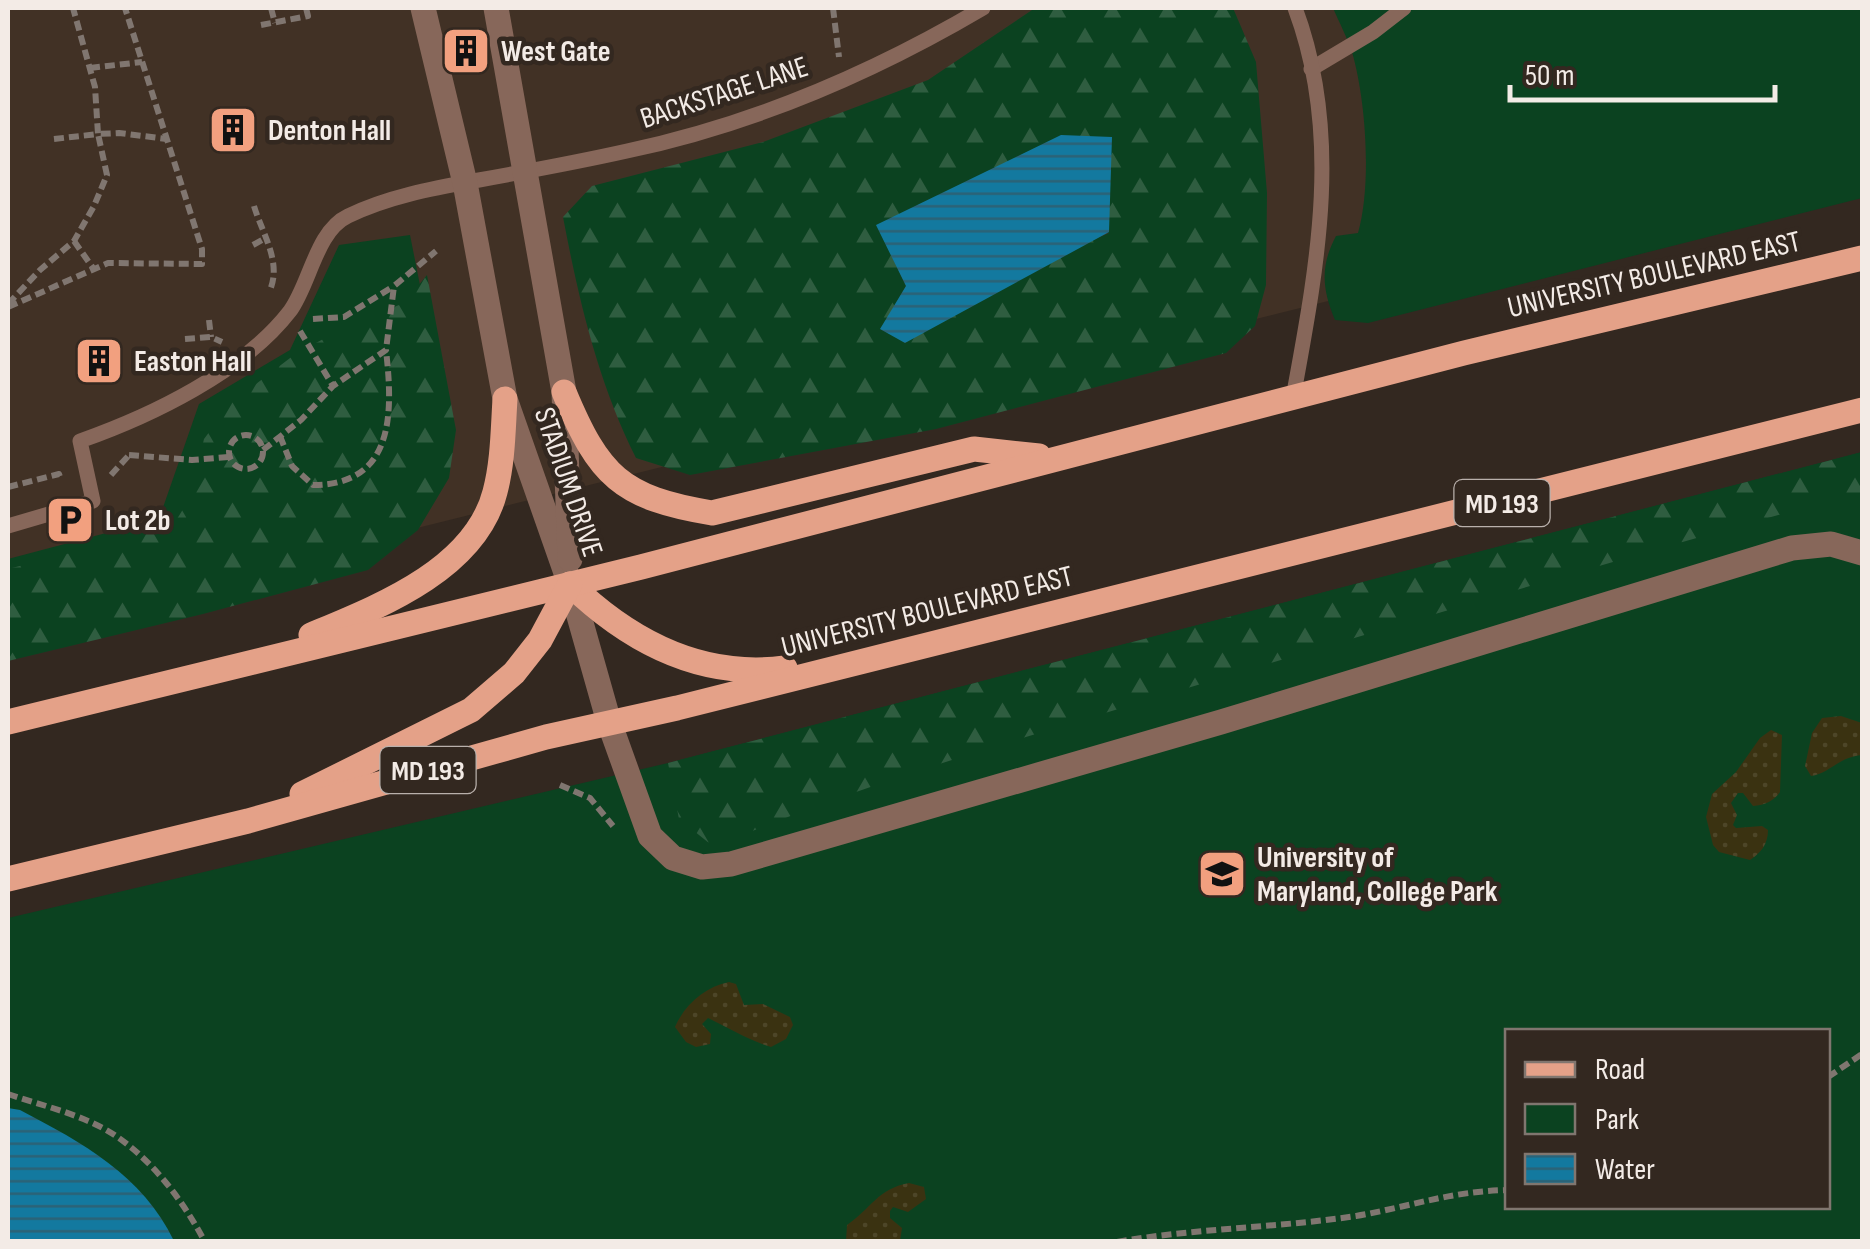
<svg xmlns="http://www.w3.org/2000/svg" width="1870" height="1249" font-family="'Sofia Sans Condensed',sans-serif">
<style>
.built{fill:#413125}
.green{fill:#0b4220;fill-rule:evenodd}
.forest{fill:url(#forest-firs);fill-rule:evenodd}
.sand{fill:url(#sand-dots)}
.water{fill:url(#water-rules)}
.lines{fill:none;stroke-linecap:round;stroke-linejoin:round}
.path{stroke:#807670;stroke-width:6;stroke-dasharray:10 5;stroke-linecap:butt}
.lane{stroke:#87675a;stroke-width:15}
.street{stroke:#87675a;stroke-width:25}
.primary{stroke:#e4a188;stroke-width:25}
.labels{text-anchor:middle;stroke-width:9;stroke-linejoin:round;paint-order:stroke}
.shield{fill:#332820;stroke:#b9b0ab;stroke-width:2.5}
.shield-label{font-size:28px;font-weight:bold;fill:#f3ebe6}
.poi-label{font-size:30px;font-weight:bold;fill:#f3ebe6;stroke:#332820;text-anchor:start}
.street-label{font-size:30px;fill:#f3ebe6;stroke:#332820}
</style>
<defs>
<pattern id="forest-firs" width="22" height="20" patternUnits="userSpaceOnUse" patternTransform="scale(2.5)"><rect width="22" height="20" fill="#0b4220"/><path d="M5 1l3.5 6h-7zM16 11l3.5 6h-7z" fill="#2f5d40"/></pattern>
<pattern id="sand-dots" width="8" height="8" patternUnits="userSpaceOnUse" patternTransform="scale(2.5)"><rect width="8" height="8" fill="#3a3211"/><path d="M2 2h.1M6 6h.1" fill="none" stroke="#4d4628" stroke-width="1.8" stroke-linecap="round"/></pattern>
<pattern id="water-rules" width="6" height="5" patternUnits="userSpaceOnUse" patternTransform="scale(2.5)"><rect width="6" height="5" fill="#13799f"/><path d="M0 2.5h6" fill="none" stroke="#2b6276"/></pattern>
</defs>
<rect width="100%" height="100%" fill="#332820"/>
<path class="built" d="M8,8H1862V168L373,539L8,637Z"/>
<g class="green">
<path d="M1333,8H1862V198L1368,323L1335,320C1322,289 1320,266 1336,236L1358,233C1372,184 1366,100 1352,52C1347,37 1339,22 1333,8Z"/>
<path d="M410,235L444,406L8,633V559L159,519L199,404L290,350L339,245Z"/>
<path d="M1862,452V1241H8V918L668,763ZM1508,1032H1828V1206H1508Z"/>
</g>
<g class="forest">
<path d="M1035,8H1233L1256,62L1267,193L1266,285L1255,326L1226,353L936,429L690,475L636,458C598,382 579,301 563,217L592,186L763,142L928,80ZM877,225L1109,233L881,329L906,286Z"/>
<path d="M427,275L456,430L449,478L418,530L368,570L203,614L8,661V569L172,527L190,498L204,439L231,403L294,355L347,326L404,303Z"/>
<path d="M1862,452V516L1829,501C1612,561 1396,625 1181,690C1024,738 865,782 714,847L679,819L668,763Z"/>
</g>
<g class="sand">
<path d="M1841,716L1862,723V755C1838,757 1829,774 1811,776L1805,766L1812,733L1822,718Z"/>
<path d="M1771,730L1782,735L1780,792C1774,801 1765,805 1753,806L1743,793H1738L1731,803L1737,815L1733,825L1736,828L1762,826L1768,830C1768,844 1761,853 1750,860L1719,852L1713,845L1706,817L1712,794L1736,772L1760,738Z"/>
<path d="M729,982L736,984L744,1005L763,1004L790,1017L793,1025L786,1039L771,1047C748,1040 729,1028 708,1018L702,1024L711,1034L710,1044L696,1047L686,1042L675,1027C685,1004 705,987 729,982Z"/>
<path d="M909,1183L924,1187L926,1199L908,1212L893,1207L890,1211V1218L902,1228L900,1241H846L847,1225C872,1208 877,1189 909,1183Z"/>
</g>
<g class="water">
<path d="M1061,135L1112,137L1109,232L905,343L880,329L906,286L876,225Z"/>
<path d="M8,1108L20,1110C83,1143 142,1175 174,1241H8Z"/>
</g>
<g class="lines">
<g class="path">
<path d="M271,8L275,23"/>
<path d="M833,8L839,57"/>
<path d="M261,25L308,16L306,8"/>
<path d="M90,68L142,62"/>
<path d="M54,139L98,134L95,87L73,8"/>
<path d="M254,206C262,233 282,262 270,290"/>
<path d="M74,241L93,268"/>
<path d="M253,245L264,239"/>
<path d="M8,304L40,270L74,241L94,206L107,175L98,134L119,133L167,139"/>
<path d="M8,307L108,263L202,264V249L125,8"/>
<path d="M313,319L344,317L394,286"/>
<path d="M209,320L211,337"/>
<path d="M300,331L333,386"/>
<path d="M185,339L211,337L222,342"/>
<circle cx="246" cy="452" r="17"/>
<path d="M280,436L292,466L313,485C395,485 393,412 386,350"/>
<path d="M263,450L301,420L333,386L386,350L394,286L436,251"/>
<path d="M129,455L192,460L229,457"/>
<path d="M111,475L130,454"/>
<path d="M8,487L59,474L61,480"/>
<path d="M560,785L590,798L613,826"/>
<path d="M1828,1077L1862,1054"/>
<path d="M8,1094C43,1106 85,1115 116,1136C155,1163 183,1201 205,1242"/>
<path d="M1117,1242C1196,1228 1276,1228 1356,1216C1409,1207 1451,1191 1508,1190"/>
</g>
<g class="lane">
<path d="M1311,69L1373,32L1404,8"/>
<path d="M1293,398C1317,267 1343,136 1295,8"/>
<path d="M8,526L93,501L80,441C151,416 243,372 290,311C310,284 316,231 348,216C389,196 435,188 479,180C529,171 578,162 627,151C755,124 871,74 983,8"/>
</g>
<g class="street">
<path d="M423,8L465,183L505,399L570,584L609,722L650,836L673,858L702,867L731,864L1221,722L1792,548L1831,544L1862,553"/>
<path d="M496,8L564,392L570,559"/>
</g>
<g class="primary">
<path d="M564,392C599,476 621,498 712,513L974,449L1039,456"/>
<path d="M570,584C630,642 701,679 785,668"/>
<path d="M311,635C378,607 475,570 495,492C503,462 503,430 505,399"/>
<path d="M8,722L641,567L1464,353L1862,258"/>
<path d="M302,794L471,710L514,673L540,640L570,584"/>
<path d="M8,879L248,821L546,737L677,708L1862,410"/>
</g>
</g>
<defs>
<g id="building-square" transform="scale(2.5)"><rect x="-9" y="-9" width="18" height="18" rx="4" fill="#f2a07f" stroke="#332820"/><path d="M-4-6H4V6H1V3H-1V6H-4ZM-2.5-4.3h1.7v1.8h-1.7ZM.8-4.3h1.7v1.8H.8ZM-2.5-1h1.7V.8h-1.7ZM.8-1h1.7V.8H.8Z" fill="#111"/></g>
<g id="parking-square" transform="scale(2.5)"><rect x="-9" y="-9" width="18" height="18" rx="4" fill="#f2a07f" stroke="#332820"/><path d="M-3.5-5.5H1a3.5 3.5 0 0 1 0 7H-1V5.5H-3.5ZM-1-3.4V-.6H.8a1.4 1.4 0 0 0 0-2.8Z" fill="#111"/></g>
<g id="university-square" transform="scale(2.5)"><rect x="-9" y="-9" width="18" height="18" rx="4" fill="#f2a07f" stroke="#332820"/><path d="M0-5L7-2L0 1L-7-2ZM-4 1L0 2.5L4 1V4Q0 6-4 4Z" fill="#111"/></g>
</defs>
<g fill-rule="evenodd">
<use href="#building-square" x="466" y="51"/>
<use href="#building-square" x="233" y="130"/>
<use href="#building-square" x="99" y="361"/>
<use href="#parking-square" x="70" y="520"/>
<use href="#university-square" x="1222" y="874"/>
</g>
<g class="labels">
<g class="shield">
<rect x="1454.5" y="480" width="95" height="46" rx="8"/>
<rect x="380.5" y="747" width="95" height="46" rx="8"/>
</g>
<g class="shield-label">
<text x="1502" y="513">MD 193</text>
<text x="428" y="780">MD 193</text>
</g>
<g class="poi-label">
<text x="501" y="61">West Gate</text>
<text x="268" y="140">Denton Hall</text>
<text x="134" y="371">Easton Hall</text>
<text x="105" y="530">Lot 2b</text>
<text x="1257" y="867">University of<tspan x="1257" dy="34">Maryland, College Park</tspan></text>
</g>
<g class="street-label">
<text transform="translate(724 92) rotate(-18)" y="10">BACKSTAGE LANE</text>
<text transform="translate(1654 274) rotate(-13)" y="10">UNIVERSITY BOULEVARD EAST</text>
<text transform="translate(569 482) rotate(71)" y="10">STADIUM DRIVE</text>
<text transform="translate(927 611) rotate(-14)" y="10">UNIVERSITY BOULEVARD EAST</text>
</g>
</g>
<rect width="1870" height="1249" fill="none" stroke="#f3ebe6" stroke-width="20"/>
<rect x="1505" y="1029" width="325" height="180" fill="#332820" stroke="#80766f" stroke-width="2.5"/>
<rect x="1525" y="1062" width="50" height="15" fill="#e4a188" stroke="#80766f" stroke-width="2.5"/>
<text x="1595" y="1079" font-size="30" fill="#f3ebe6">Road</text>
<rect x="1525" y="1104" width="50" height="30" fill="#0b4220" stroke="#80766f" stroke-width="2.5"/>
<text x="1595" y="1129" font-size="30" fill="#f3ebe6">Park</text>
<rect x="1525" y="1154" width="50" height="30" fill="url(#water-rules)" stroke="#80766f" stroke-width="2.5"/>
<text x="1595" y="1179" font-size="30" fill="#f3ebe6">Water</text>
<path d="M1510 85v15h265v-15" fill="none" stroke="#f3ebe6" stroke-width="5"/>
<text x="1525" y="85" font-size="30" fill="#f3ebe6" stroke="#332820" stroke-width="8" paint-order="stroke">50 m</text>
</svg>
